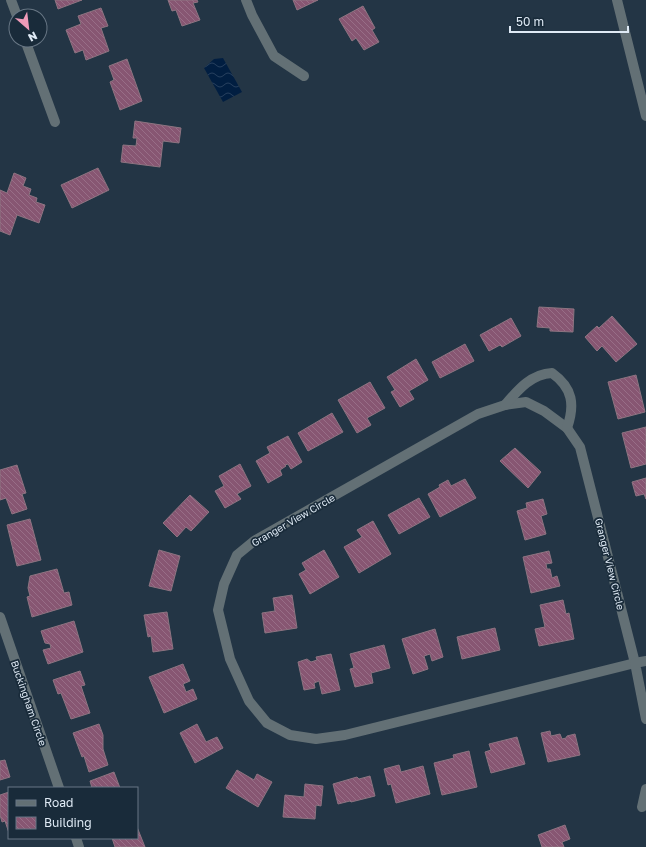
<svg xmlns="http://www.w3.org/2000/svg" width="646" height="847" font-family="'Golos Text',sans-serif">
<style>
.water{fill:url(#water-waves)}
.building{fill:url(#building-back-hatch);stroke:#8d7481}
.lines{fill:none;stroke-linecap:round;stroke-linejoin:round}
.minor{stroke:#637075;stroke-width:10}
.labels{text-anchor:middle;stroke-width:3.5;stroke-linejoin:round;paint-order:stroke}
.street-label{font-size:10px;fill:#dfeaf5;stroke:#192b3a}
</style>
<defs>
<pattern id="water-waves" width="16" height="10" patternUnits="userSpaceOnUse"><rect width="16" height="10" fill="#011e41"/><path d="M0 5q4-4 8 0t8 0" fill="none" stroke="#263f5d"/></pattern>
<pattern id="building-back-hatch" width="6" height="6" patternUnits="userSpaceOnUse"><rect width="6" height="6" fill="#875672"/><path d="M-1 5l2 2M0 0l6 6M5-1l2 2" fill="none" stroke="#986e87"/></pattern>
</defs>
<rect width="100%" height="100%" fill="#233545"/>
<path class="water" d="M223,58L242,92L223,102L204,68L214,59Z"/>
<g class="building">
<path d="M55,0H82L58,9Z"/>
<path d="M168,0H197L198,2L193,3L200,20L182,26L176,10L172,11Z"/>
<path d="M293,0H318L297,10Z"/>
<path d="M363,6L375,28L372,30L379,42L364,50L356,38L352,41L339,19Z"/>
<path d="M101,8L108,26L101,28L109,51L86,60L83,50L75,53L66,30L81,24L78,16Z"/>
<path d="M127,59L142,101L120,110L110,82L114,80L109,66Z"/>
<path d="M135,121L181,128L179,143L163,141L160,167L121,162L123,145L136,146L137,138H133Z"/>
<path d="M98,168L109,190L72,208L61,185Z"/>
<path d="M14,173L26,178L23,186L31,189L29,195L37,198L36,202L45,205L39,223L17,215L10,235L0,231V190L7,193Z"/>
<path d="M539,307L574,309L573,332L550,331V328L537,327Z"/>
<path d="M612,316L637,344L616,362L602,346L597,351L585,337L597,326L599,328Z"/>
<path d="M511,318L521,336L502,347L500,345L489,351L480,335Z"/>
<path d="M465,344L474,361L440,378L432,362Z"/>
<path d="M416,359L428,380L409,391L414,399L400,407L391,392L395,390L387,377Z"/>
<path d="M636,375L645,412L618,419L608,382Z"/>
<path d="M370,382L385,408L367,418L371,425L357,433L338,400Z"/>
<path d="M332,413L343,432L308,451L298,433Z"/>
<path d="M646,427V464L631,468L622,433Z"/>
<path d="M288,436L302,462L291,469L288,464L285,465L286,466L280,470L282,475L268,483L256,461L270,453L267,447Z"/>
<path d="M515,448L541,472L528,488L500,461Z"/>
<path d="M240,464L251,486L237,494L241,499L225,508L215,491L224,486L219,476Z"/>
<path d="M17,465L26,493L22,494L27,509L12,514L6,498L0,500V470Z"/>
<path d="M646,478V499L644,494L636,496L632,482Z"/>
<path d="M465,479L476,498L440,517L428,494L440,487L439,485L448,480L451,486Z"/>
<path d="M190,495L209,512L191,531L186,527L177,537L163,523Z"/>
<path d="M419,498L430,517L399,534L388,515Z"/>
<path d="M543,499L547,514L541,516L546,534L525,540L517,511L527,508L526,503Z"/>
<path d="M30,519L41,560L17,566L7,525Z"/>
<path d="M373,521L391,554L359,573L344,547L362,537L357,530Z"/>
<path d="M159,550L180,556L171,591L149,586Z"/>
<path d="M324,550L339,577L310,594L299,574L306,570L302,563Z"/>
<path d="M549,551L552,563L546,564L547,569H550L552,578L557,576L560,586L531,593L523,557Z"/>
<path d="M57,569L64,593L69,592L72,605L32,617L27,597L30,596L28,588L30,576Z"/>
<path d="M292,595L297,628L265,633L262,613L275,611L273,598Z"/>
<path d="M563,600L566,614L569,613L574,639L539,646L535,629L545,627L540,605Z"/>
<path d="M167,612L173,649L153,652L151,636L148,637L144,615Z"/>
<path d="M74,621L83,652L48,664L43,650L51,648L50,644L45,643L41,631Z"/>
<path d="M495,628L500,650L462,659L457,637Z"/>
<path d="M435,629L443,657L432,661L430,654L424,656L428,669L413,674L402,639Z"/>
<path d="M384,645L390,668L371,673L373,683L355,687L350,669L354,668L350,654Z"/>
<path d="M331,654L340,690L322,694L319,681L314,683L315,688L304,690L298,662L307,659L311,662L317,660L316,657Z"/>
<path d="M183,664L190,681L183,684L186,692L193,689L197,699L164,713L149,677Z"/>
<path d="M80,671L85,685L81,686L90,713L71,719L61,693L58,694L53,680Z"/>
<path d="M99,724L103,735V749L108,765L89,772L84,756L82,757L73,733Z"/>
<path d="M197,724L206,742L217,737L223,748L195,763L180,733Z"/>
<path d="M550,731L551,736L560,734L562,739L566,738L567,736L575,734L580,755L548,762L541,733Z"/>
<path d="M517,737L525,764L491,773L485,752L491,750L489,744Z"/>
<path d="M469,751L477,787L442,795L434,763L454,758L453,755Z"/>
<path d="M5,760L10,777L0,780V761Z"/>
<path d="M399,765L401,772L423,766L430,794L396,803L391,784L388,785L384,769Z"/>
<path d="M237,770L254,780L257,774L272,782L258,807L226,788Z"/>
<path d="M114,772L120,788H92L90,781Z"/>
<path d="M370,776L375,796L351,802L350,801L338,804L333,784L357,777L359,779Z"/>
<path d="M305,784L323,786L321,806L316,805L315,819L283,817L285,795L304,797Z"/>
<path d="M9,792V833L5,821L2,822L0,815V795Z"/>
<path d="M565,825L570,839L562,842L564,847H542L538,835Z"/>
<path d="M137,827L145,847H115L112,838H137Z"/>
</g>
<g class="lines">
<g class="minor">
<path d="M11,0L17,16"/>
<path d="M246,0L252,15L274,56L304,76"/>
<path d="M617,0L646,116"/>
<path d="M25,40L55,122"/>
<path d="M526,402L544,411L567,428L580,447L635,663L345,735L316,739L290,735L267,723L249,701L230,659L218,610L224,584L237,555L254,541L478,414L505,405Z"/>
<path d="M505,405C518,390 531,374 552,373C573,388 575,405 567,428"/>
<path d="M0,617L59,788"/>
<path d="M646,661L635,663L646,719"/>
<path d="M642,807L646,789"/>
<path d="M76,838L79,847"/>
</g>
</g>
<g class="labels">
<g class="street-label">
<text transform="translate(293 520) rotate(-30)" y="4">Granger View Circle</text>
<text transform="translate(610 564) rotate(76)" y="4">Granger View Circle</text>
<text transform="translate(29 703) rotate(71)" y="4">Buckingham Circle</text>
</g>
</g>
<rect x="8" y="787" width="130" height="52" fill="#192b3a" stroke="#687785"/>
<rect x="16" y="800" width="20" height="6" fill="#637075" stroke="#687785"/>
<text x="44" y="807" font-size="12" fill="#dfeaf5">Road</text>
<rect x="16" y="817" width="20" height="12" fill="url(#building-back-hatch)" stroke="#687785"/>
<text x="44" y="827" font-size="12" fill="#dfeaf5">Building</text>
<g transform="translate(28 28) rotate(152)"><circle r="19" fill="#192b3a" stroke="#687785"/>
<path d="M0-3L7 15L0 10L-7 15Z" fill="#ef9ab8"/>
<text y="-6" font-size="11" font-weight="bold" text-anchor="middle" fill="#dfeaf5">N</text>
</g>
<path d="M510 26v6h118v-6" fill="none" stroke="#dfeaf5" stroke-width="2"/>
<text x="516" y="26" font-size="12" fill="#dfeaf5" stroke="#192b3a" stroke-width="3" paint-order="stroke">50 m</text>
</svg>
